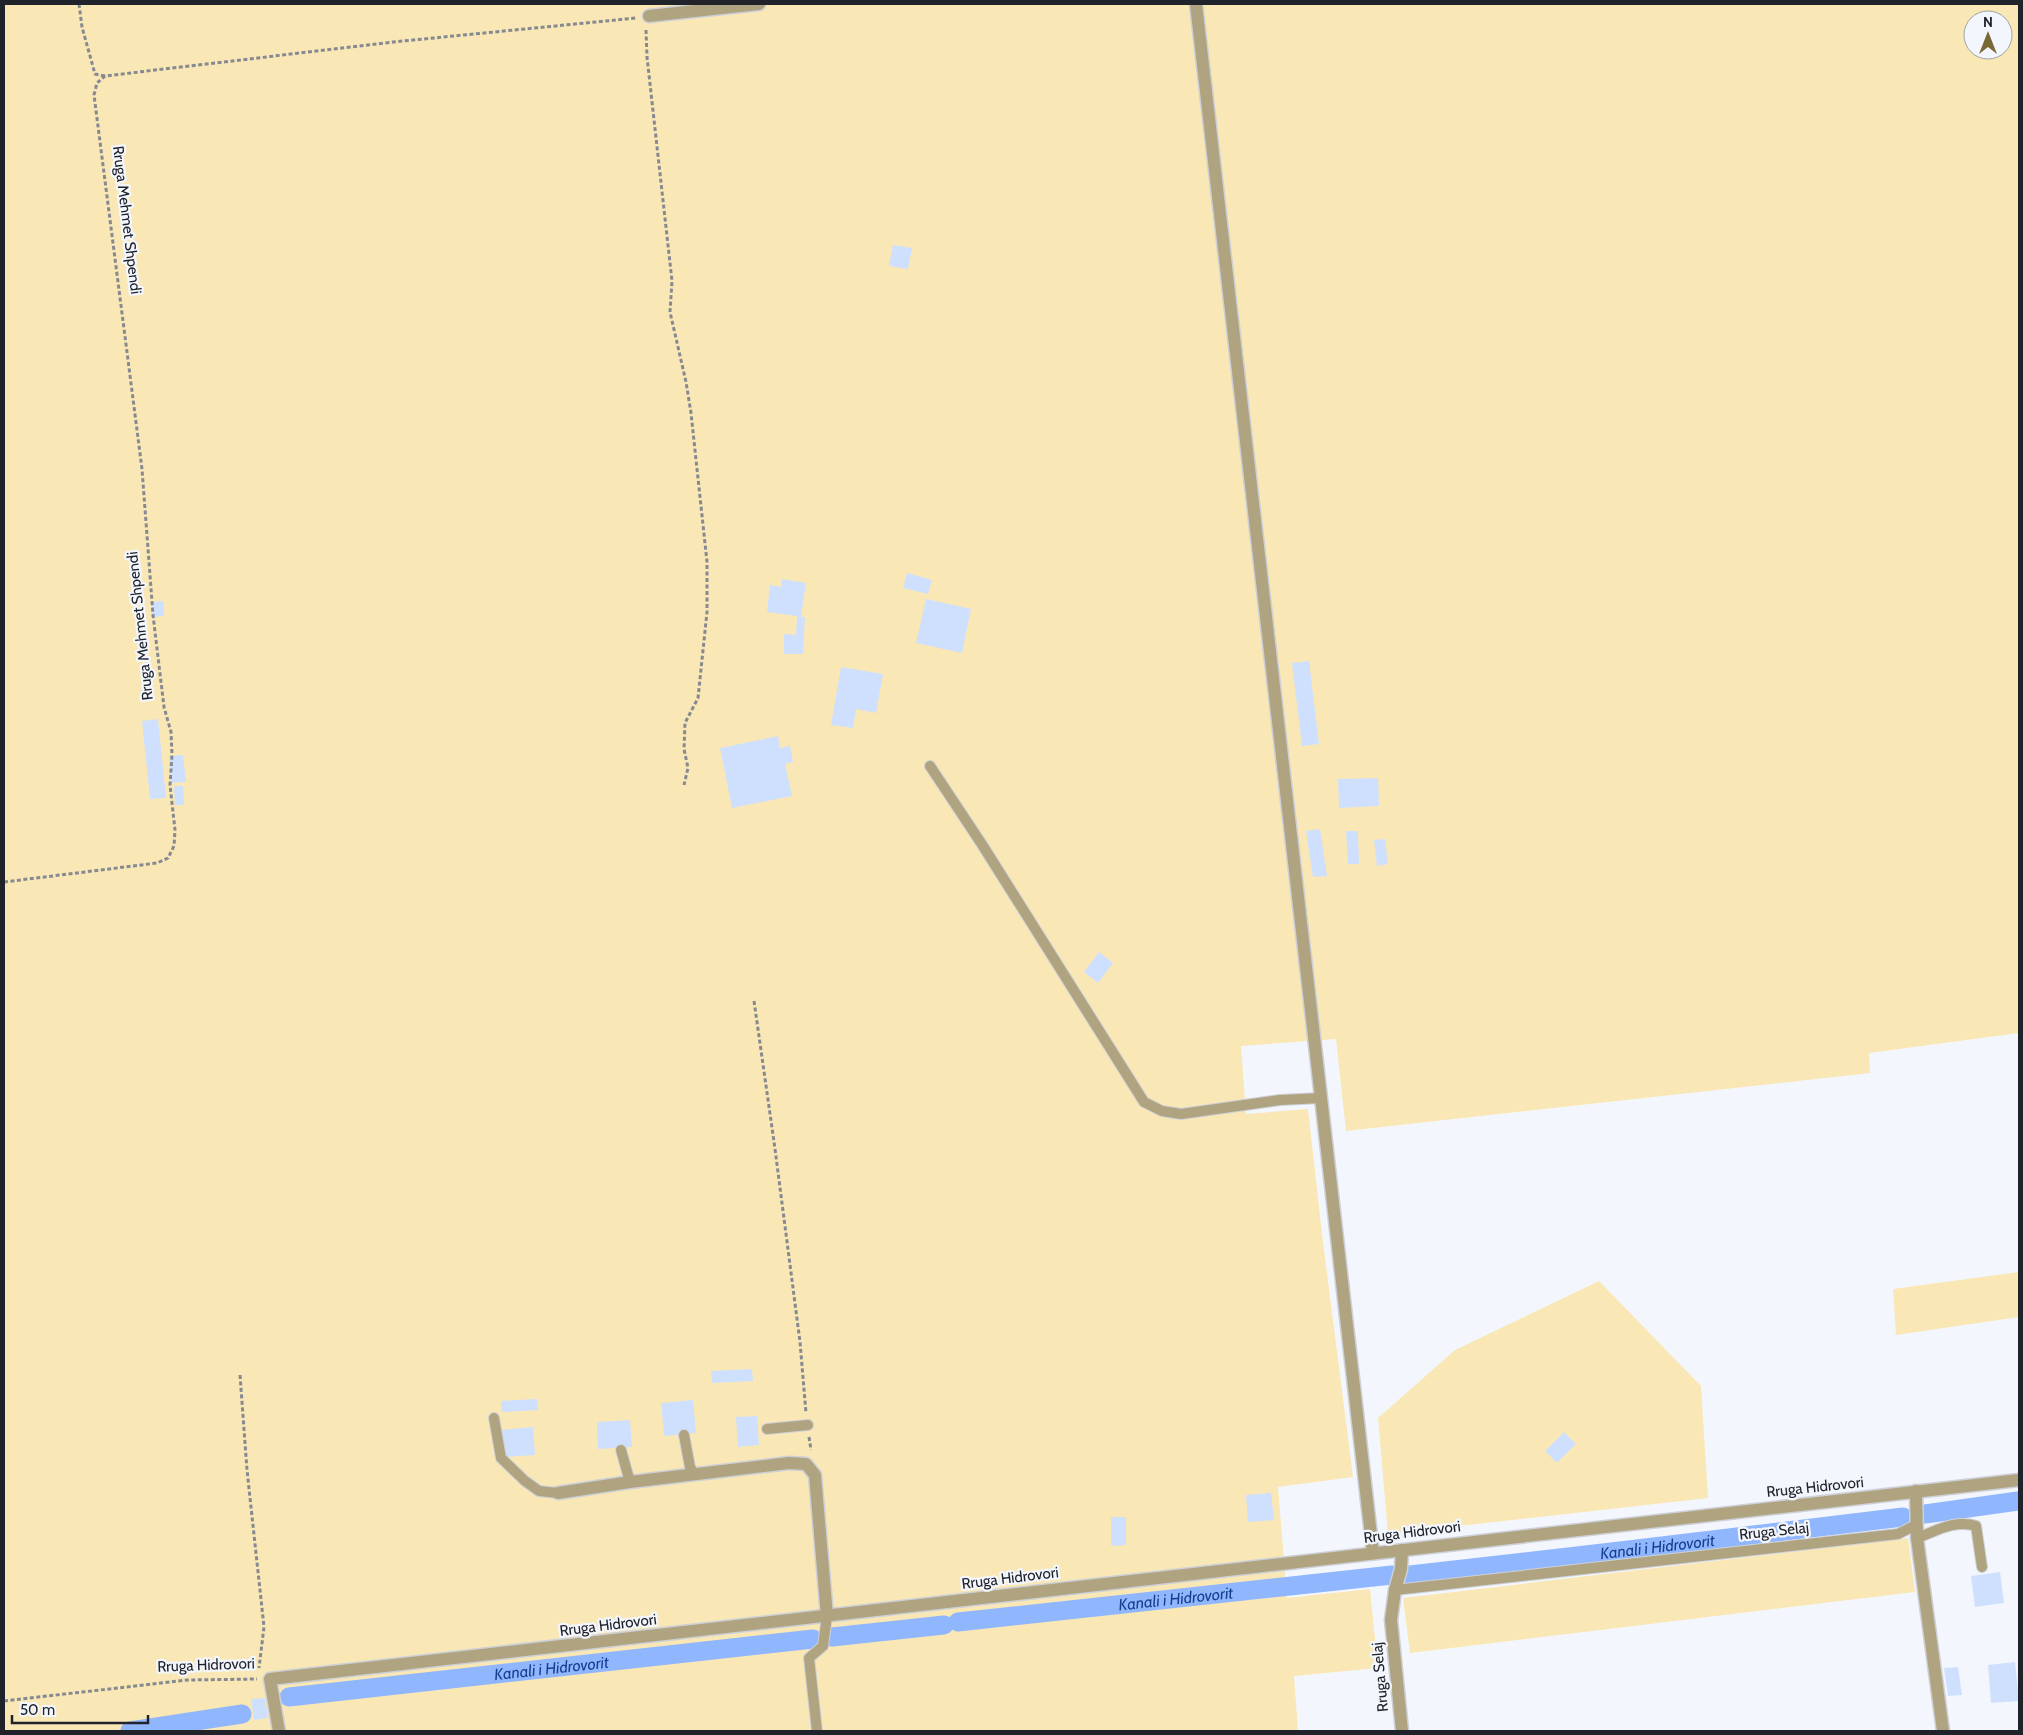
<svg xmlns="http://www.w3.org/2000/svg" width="2023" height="1735" font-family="Cabin,sans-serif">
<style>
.green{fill:#fae7b6;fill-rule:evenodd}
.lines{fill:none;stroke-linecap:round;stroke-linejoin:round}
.canal{stroke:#90b7fe;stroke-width:19}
.building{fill:#cfe0fe}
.service-casing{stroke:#cdd1d7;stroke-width:12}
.minor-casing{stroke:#cdd1d7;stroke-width:15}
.path{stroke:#868a90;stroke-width:3;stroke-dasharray:4 2.5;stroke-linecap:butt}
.service{stroke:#b0a380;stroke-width:10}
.minor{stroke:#b0a380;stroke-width:12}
.labels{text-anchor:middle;stroke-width:4.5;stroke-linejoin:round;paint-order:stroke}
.street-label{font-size:15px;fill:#202329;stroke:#f3f7fd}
.water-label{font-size:16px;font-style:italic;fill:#153e8f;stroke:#f3f7fd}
</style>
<rect width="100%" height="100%" fill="#f3f7fd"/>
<g class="green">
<path d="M4,4H2019V1033L1869,1053L1870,1073L1346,1131L1336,1039L1241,1046L1246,1114L1308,1109L1322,1234L1353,1477L1278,1487L1287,1598L1370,1589L1378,1668L1294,1676L1298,1731H4ZM1973,20H2003V50H1973Z"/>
<path d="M2019,1272V1317L1896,1335L1893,1289Z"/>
<path d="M1599,1281L1701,1386L1708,1498L1388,1534L1378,1418L1455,1350Z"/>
<path d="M1908,1538L1915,1592L1410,1653L1403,1598Z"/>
</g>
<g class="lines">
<g class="canal">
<path d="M1925,1514L2018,1501"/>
<path id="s1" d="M1410,1575L1620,1551L1903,1517"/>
<path id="s2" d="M958,1622L1392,1575"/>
<path d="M832,1637L944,1625"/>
<path id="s3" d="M289,1697L813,1639"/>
<path d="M130,1731L242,1714"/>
</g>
</g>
<g class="building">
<path d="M893,245L912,248L908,269L889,266Z"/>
<path d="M907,573L932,580L928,594L903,588Z"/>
<path d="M782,579L806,583L801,617H805L803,654H784V634L796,635L797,616L767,612L770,585L781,587Z"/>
<path d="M926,599L971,609L962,653L916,643Z"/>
<path d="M163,601L164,616L152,617V602Z"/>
<path d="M1309,661L1319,744L1302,746L1292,663Z"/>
<path d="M841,667L883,674L876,713L856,709L853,728L831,725Z"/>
<path d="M158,719L166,798L150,799L142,721Z"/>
<path d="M778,736L780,748L790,746L793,762L785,764L792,796L732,808L720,748Z"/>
<path d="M183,755L186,782L171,783L169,756Z"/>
<path d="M1378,778L1379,806L1339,808L1338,779Z"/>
<path d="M174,786H183L184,805H175Z"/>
<path d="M1320,829L1327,876L1313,877L1306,831Z"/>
<path d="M1346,831H1358L1359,864H1348Z"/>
<path d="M1385,839L1388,864L1377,866L1374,840Z"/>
<path d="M1099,952L1113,963L1098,983L1084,972Z"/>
<path d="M752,1369L753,1381L712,1383L711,1371Z"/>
<path d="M537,1399L538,1410L502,1412L501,1401Z"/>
<path d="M693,1400L696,1433L664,1436L661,1403Z"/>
<path d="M757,1416L759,1445L738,1447L736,1417Z"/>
<path d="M630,1420L632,1447L598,1449L597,1422Z"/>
<path d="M533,1427L535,1455L503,1457L500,1430Z"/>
<path d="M1564,1432L1576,1444L1557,1463L1545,1451Z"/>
<path d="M1271,1493L1274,1520L1248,1522L1246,1495Z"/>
<path d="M1111,1517H1126V1545L1111,1546Z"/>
<path d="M2000,1572L2004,1603L1975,1607L1971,1576Z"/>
<path d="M2015,1662L2019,1701L1991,1703L1988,1665Z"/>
<path d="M1958,1667L1962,1695L1948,1696L1944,1668Z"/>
<path d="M265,1698L268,1718L254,1720L251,1699Z"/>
</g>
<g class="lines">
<g class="service-casing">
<g id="service">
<path d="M930,766L983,846L1144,1102L1162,1111L1181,1114L1280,1100L1321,1098"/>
<path d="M494,1418L501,1458L525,1481L539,1491L558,1493"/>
<path d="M767,1429L808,1425"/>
<path d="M684,1435L690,1467L694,1474"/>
<path d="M621,1450L630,1482"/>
<path d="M1917,1538C1936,1531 1956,1519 1976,1526L1982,1567"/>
<path d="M1395,1590L1898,1534L1916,1525"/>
<path d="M817,1731L809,1658L823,1646L827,1616"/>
</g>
</g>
<g class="minor-casing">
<g id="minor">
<path d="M1196,4L1373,1553"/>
<path d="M649,16L759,4"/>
<path d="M1916,1491L1917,1538L1943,1731"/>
<path d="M558,1493L630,1482L789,1463L806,1464L815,1475L827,1616"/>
<path d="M279,1731L270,1679L2019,1480"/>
<path d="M1402,1731L1391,1620L1395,1590L1401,1569L1402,1550"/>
</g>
</g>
<g class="path">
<path d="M79,4L82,27L95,74L105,76"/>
<path d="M646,30L647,57L672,281L670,312L686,382L691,413L707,562V612L698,698L685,723L684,749L688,768L684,785"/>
<path d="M4,882L157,863L168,858L174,846L175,830L170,785L172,755L171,732L164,707L153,615L142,469L94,95L97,83L105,76L393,42L636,18"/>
<path d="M754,1001L775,1149L800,1342L806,1413"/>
<path d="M240,1375L247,1470L264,1627L259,1668"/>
<path d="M809,1437L811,1450"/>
<path d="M4,1701L187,1680L257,1679"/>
</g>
<use href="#service" class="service"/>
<use href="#minor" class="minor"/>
</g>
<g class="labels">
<g class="street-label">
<text transform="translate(127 220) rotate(83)" y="5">Rruga Mehmet Shpendi</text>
<text transform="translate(140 626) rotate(-96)" y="5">Rruga Mehmet Shpendi</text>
<text transform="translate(1815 1487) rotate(-6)" y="5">Rruga Hidrovori</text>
<text transform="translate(1774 1531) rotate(-6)" y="5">Rruga Selaj</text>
<text transform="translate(1412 1532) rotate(-7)" y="5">Rruga Hidrovori</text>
<text transform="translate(1010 1578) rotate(-7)" y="5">Rruga Hidrovori</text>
<text transform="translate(608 1625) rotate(-7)" y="5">Rruga Hidrovori</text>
<text transform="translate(206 1665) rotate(-2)" y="5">Rruga Hidrovori</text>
<text transform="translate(1380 1677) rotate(-95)" y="5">Rruga Selaj</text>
</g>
<g class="water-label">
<text dy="6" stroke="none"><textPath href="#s1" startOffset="249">Kanali i Hidrovorit</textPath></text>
<text dy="6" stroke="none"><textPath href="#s2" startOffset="219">Kanali i Hidrovorit</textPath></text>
<text dy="6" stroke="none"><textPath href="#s3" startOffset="264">Kanali i Hidrovorit</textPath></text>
</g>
</g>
<rect width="2023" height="1735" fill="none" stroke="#202329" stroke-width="10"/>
<g transform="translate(1988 35)"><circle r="24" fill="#f3f7fd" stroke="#9fa2a8"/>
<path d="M0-4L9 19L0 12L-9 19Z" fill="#7a6736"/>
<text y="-8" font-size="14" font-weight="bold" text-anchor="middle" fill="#202329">N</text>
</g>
<path d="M12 1715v8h136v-8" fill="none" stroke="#202329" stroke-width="2.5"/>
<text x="20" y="1715" font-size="15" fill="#202329" stroke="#f3f7fd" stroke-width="4" paint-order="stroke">50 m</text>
</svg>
